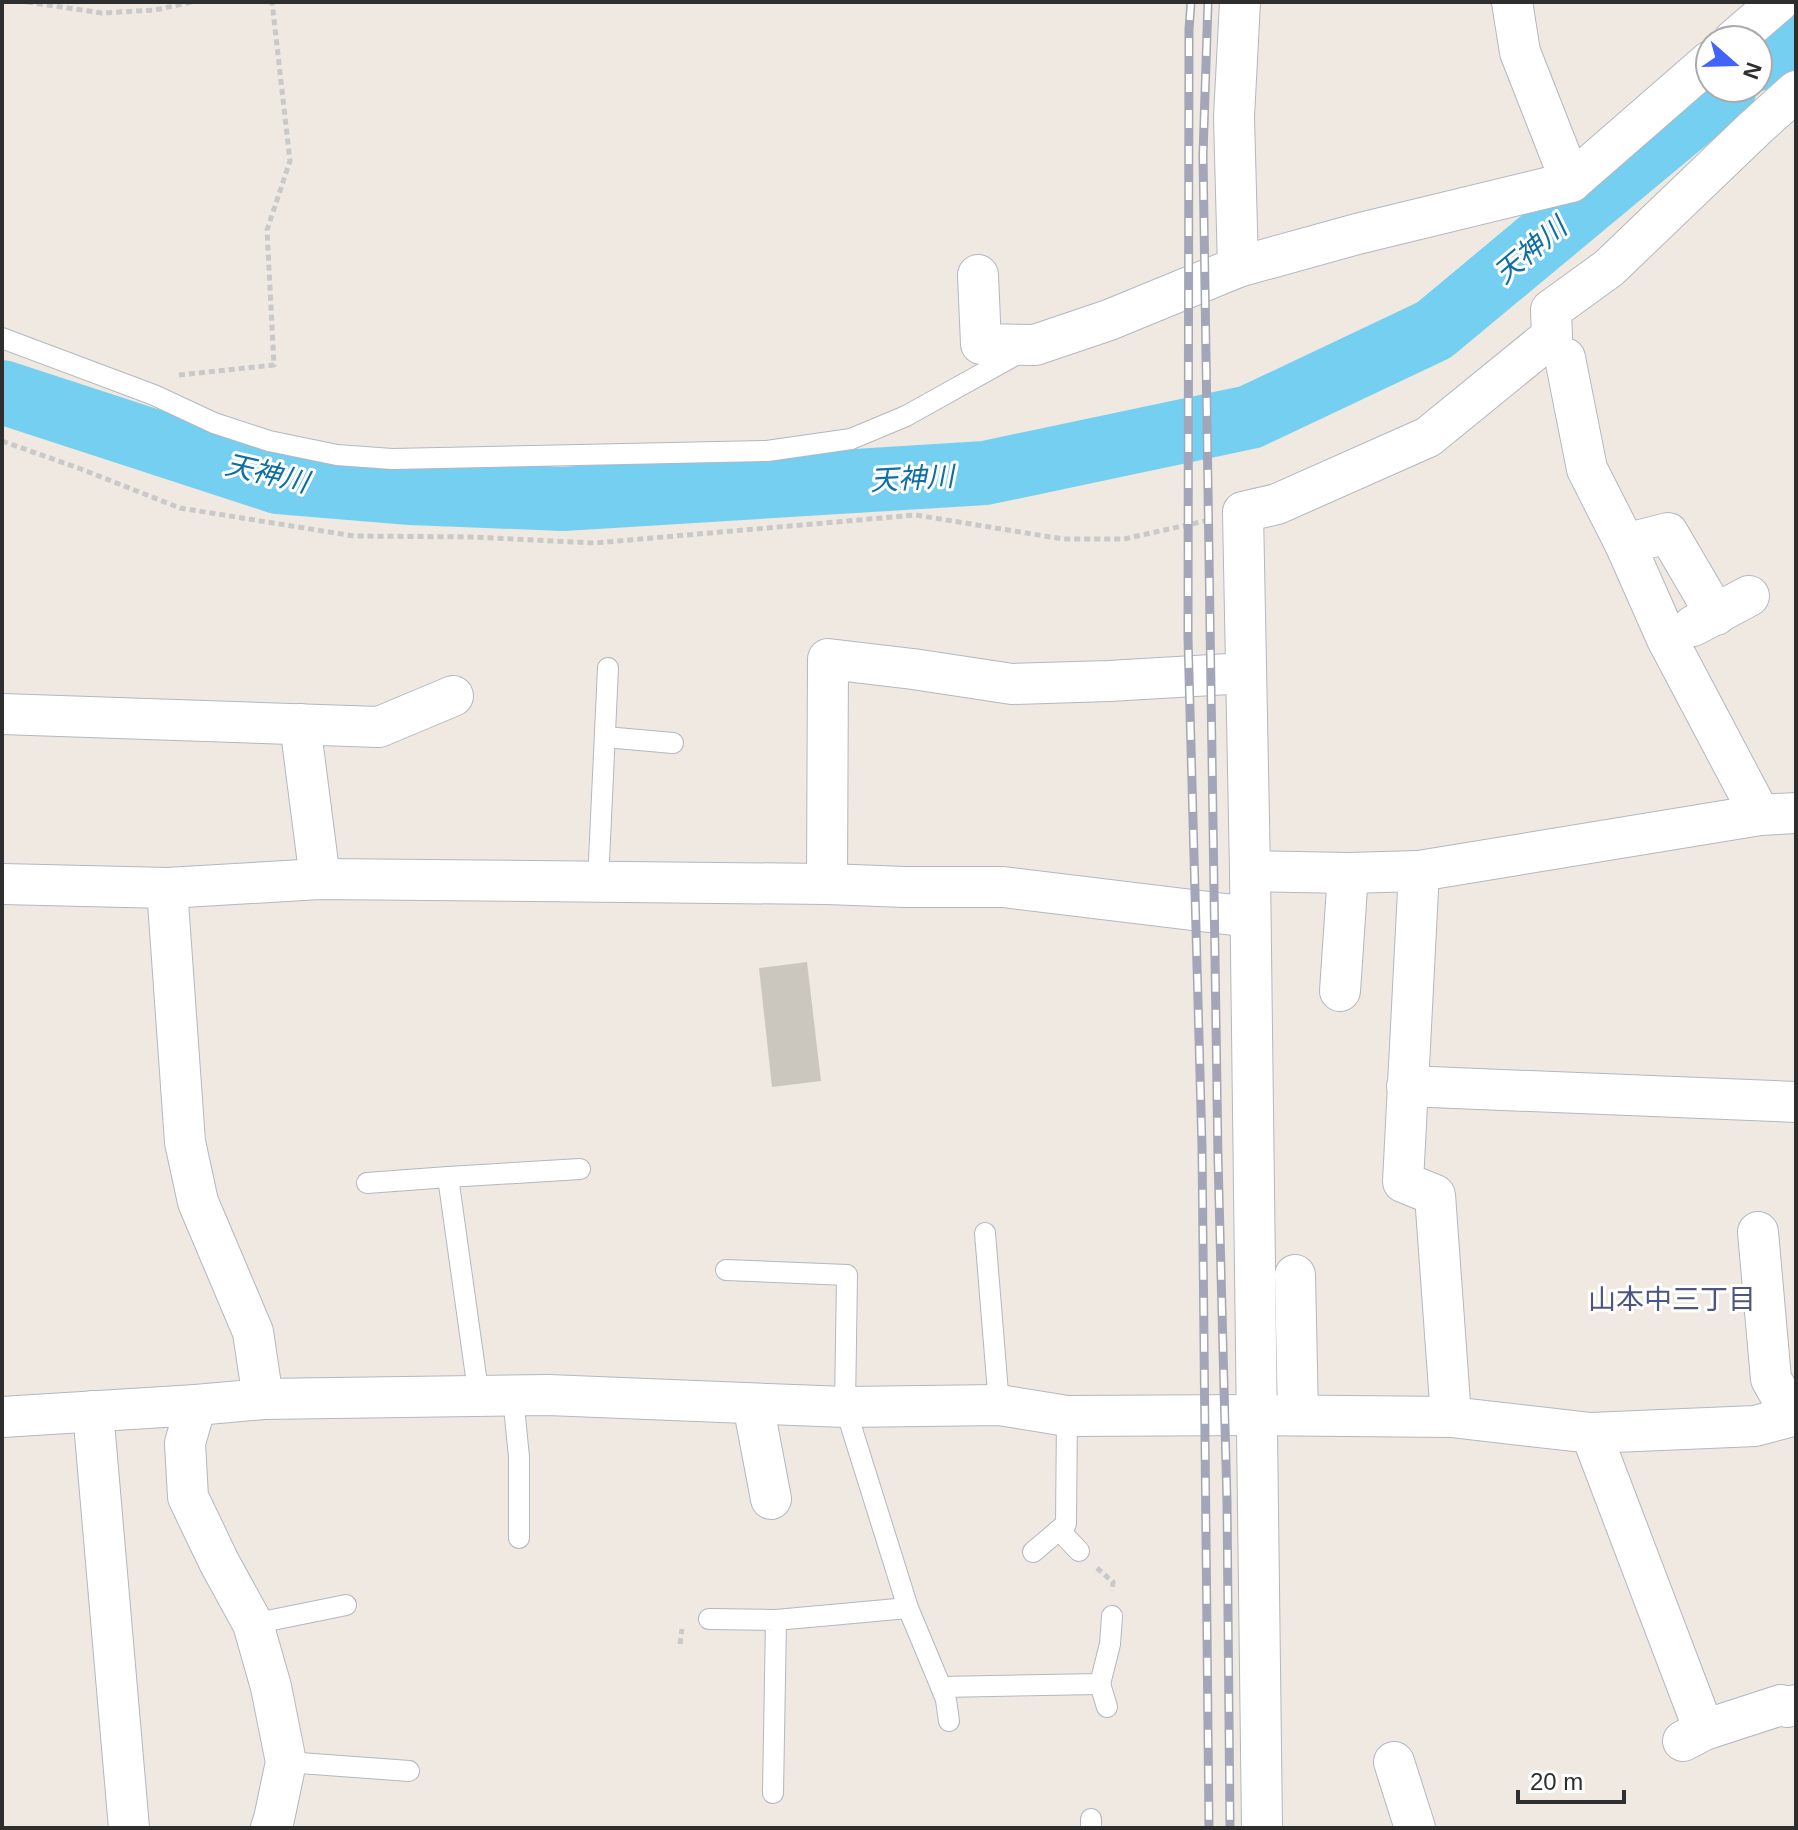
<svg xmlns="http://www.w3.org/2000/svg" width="1798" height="1830" font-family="Arial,'Noto Sans JP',sans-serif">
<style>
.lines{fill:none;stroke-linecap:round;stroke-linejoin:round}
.river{stroke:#75cff0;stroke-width:64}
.building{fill:#cbc7bf}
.lane-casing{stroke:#b4b7c1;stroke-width:22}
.street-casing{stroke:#b4b7c1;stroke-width:42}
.path{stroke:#c9c9c9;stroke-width:5;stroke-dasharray:6 4;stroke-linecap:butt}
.lane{stroke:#fff;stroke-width:20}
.street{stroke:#fff;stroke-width:40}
.rail-casing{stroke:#a3a6b8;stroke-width:9}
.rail{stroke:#fff;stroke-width:6;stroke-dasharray:18;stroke-linecap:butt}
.labels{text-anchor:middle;stroke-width:6;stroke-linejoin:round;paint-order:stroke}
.water-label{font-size:28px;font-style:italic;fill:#0d6fa3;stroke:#fff}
.neighbourhood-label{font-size:28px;fill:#4d5680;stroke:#fff}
</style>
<rect width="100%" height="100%" fill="#efe9e1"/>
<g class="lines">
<g class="river">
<path d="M1758,59L1796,25"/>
<path d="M2,392L278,482L411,493L563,499L985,473L1250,417L1434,330L1725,88"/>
</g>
</g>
<path class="building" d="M807,962L821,1081L772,1087L759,968Z"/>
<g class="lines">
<g class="lane-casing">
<g id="lane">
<path d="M2,338L154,395L214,423L269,441L337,455L392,459L767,451L851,439L906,416L1021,352"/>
<path d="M605,737L673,743"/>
<path d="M598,882L608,668"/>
<path d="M448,1177L580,1169"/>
<path d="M367,1183L448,1177L479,1398"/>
<path d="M985,1233L999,1405"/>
<path d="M726,1270L847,1275L845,1407L908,1608L941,1687L1100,1684L1110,1644L1112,1616"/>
<path d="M513,1397L519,1457V1538"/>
<path d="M1059,1530L1079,1551"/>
<path d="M1033,1552L1066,1524L1067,1416"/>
<path d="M709,1619L776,1620L773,1793"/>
<path d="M776,1620L908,1608"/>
<path d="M253,1624L346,1605"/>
<path d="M1100,1684L1107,1707"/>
<path d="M941,1687L946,1700L949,1721"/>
<path d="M286,1762L409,1771"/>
<path d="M1091,1819V1828"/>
</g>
</g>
<g class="street-casing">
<g id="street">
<path d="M1512,2L1520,52L1571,182L1710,61"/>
<path d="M1734,40L1778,2"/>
<path d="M1238,267L1234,117L1240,2"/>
<path d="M978,275L981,344L1035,345L1109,320L1238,267L1357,234L1571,182"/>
<path d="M1565,358L1587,469L1625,544L1667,639L1760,815"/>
<path d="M1625,544L1668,533L1716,615"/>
<path d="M1693,626L1749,596"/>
<path d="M2,714L379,727L453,696"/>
<path d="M300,724L320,879"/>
<path d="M1250,871L1348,873L1419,871L1403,1182L1435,1195L1451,1417"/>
<path d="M1419,871L1760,815L1796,813"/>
<path d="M2,884L167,888L185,1142L198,1202L253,1332L263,1399L196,1405L2,1417"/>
<path d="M827,884L828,659L913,669L1012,684L1109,681L1246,673"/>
<path d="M167,888L320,879L827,884L905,887H1003L1250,917"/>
<path d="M1340,991L1348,873"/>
<path d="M1407,1086L1796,1102"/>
<path d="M1758,1232L1771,1379L1792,1416"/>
<path d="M1295,1275L1298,1415"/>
<path d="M263,1399L548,1395L845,1407L999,1405L1067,1416L1257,1415L1451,1417L1591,1433L1755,1426L1796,1415"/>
<path d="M753,1404L771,1499"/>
<path d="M196,1405L185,1443L188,1497L219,1562L253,1624L271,1687L286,1762L274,1819L271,1828"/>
<path d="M93,1411L129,1828"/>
<path d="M1591,1433L1704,1730"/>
<path d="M1683,1741L1704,1730L1781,1705L1787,1707L1796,1705"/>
<path d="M1394,1762L1415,1828"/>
<path d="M1262,1828L1250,871L1243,512L1277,504L1428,437L1552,336L1551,310L1609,268L1754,129L1796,91"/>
</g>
</g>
<g class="path">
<path d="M27,2L102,13L155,10L192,2"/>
<path d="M179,375L274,365L267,230L290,161L272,2"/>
<path d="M2,441L81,469L180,508L354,536L474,537L595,543L916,515L1063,539H1124L1205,521"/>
<path d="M1097,1568L1113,1582L1112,1591"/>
<path d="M680,1644L682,1629"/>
</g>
<use href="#lane" class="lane"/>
<use href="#street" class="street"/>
<g class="rail-casing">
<g id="rail">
<path d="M1191,2L1189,29L1188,638L1202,1147L1209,1828"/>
<path d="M1208,2L1203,155L1218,1158L1227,1502L1230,1828"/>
</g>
</g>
<use href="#rail" class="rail"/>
</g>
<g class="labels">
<g class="water-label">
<text transform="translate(1530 250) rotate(-40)" y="10">天神川</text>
<text transform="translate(267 473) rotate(13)" y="10">天神川</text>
<text transform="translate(912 478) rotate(-3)" y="10">天神川</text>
</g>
<g class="neighbourhood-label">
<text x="1672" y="1309">山本中三丁目</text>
</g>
</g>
<rect width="1798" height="1830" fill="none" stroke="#2e2e2e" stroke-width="8"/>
<g transform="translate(1734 64) rotate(110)"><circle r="38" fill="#ffffff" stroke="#ababab" stroke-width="2"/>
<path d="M0-6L14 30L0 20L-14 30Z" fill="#4264fb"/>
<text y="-12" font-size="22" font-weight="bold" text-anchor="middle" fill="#2e2e2e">N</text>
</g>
<path d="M1518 1790v12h106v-12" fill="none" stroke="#2e2e2e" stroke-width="4"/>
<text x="1530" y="1790" font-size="24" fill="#2e2e2e" stroke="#ffffff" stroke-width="6" paint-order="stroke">20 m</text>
</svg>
